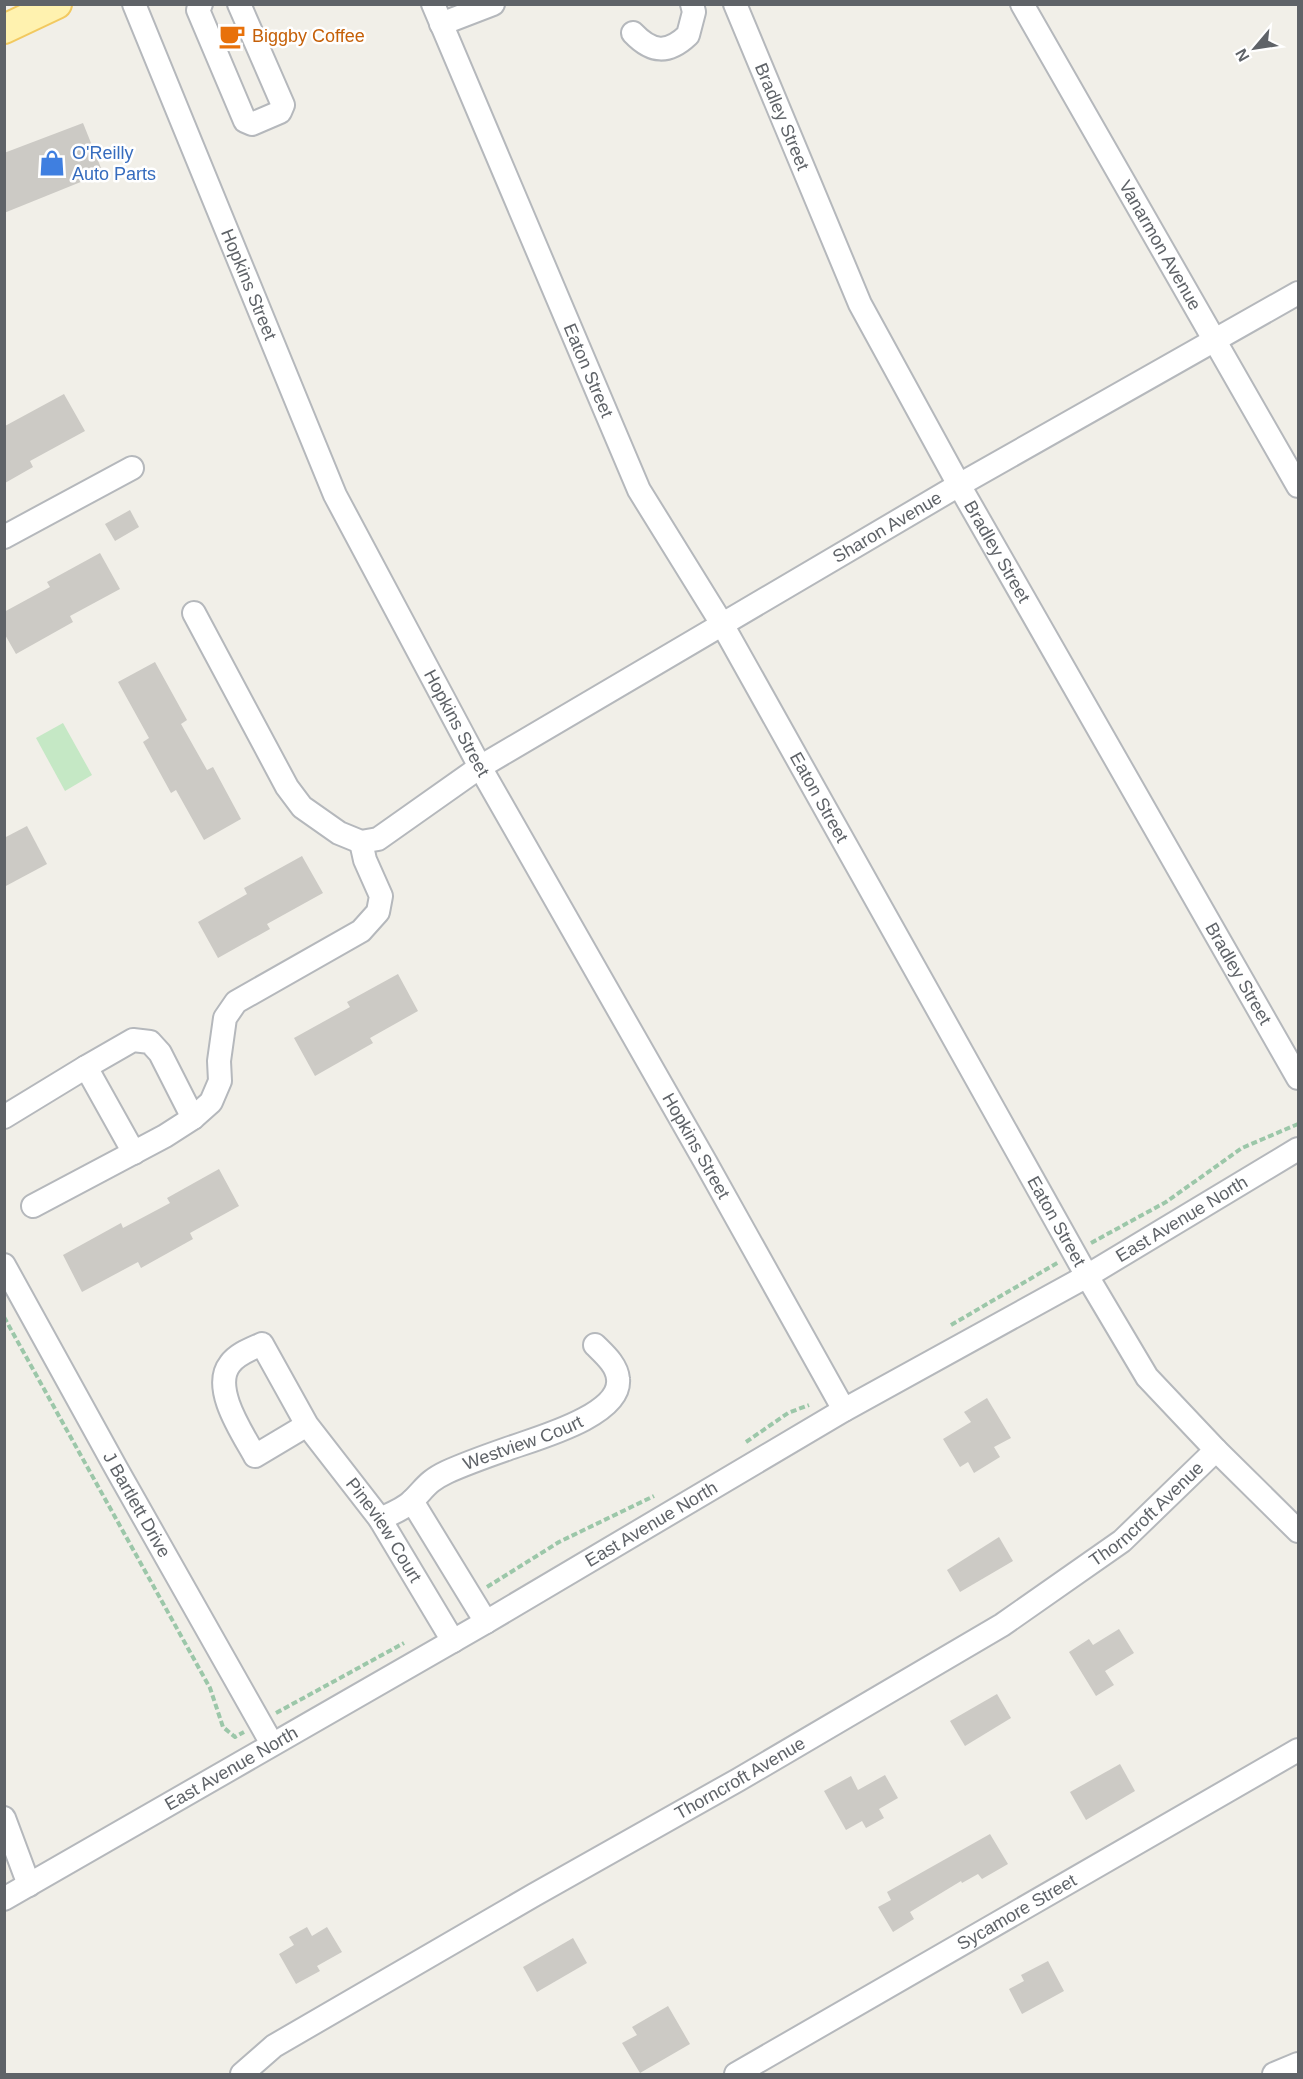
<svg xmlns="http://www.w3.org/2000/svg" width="1303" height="2079" font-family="Arial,sans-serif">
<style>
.green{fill:#c5e8c5}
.building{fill:#cccac5}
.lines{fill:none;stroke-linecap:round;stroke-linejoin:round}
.minor-casing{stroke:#b5b8bc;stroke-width:26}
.major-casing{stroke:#f2c960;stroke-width:32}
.path{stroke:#9cc7a9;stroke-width:4;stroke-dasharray:6 3;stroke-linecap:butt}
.minor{stroke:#fff;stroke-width:22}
.major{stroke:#fff2af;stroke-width:28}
.labels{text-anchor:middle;stroke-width:5;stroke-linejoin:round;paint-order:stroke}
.food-label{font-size:18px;fill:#c56008;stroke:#fff;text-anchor:start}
.street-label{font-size:18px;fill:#5f6368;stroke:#fff}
.shop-label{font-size:18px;fill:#366cbe;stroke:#fff;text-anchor:start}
</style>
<rect width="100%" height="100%" fill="#f1efe8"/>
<path class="green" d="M63,723L92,775L65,791L36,738Z"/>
<g class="building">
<path d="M83,123L103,173L4,213V153Z"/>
<path d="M64,394L85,431L30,461L33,467L5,483V426Z"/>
<path d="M130,510L139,527L115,541L105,524Z"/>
<path d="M100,553L120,589L70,616L73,622L16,654L4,633V612L50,587L47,582Z"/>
<path d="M155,662L187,720L181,724L207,770L213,767L241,819L204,840L176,790L171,793L143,742L149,738L118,682Z"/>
<path d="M27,826L47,864L4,887V838Z"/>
<path d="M302,856L323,893L267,924L270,929L218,958L198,922L247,894L244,888Z"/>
<path d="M398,974L418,1011L370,1038L373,1043L315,1076L294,1038L350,1007L347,1002Z"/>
<path d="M219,1169L239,1206L190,1233L193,1239L141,1268L138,1262L82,1292L63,1255L121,1223L123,1228L170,1203L167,1198Z"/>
<path d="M987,1398L1011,1438L994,1447L1000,1457L974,1473L968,1462L960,1467L943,1439L971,1422L964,1412Z"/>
<path d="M999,1537L1013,1561L960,1592L947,1570Z"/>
<path d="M1119,1629L1134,1653L1105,1671L1114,1685L1096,1696L1069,1652L1089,1639L1093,1645Z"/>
<path d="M997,1694L1011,1718L965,1746L950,1721Z"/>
<path d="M1120,1764L1135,1791L1086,1820L1070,1792Z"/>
<path d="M885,1775L898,1798L879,1809L884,1818L866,1828L862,1821L846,1830L824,1791L851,1776L858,1790Z"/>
<path d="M990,1834L1008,1864L982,1879L978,1874L962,1883L961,1881L910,1912L914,1919L893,1932L878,1907L891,1900L887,1892Z"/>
<path d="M307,1927L312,1936L327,1927L342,1952L317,1966L320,1971L296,1984L279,1954L294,1945L289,1937Z"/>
<path d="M573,1938L587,1963L537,1992L523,1967Z"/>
<path d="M1048,1961L1064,1991L1022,2014L1009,1989L1024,1981L1021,1975Z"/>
<path d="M668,2006L690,2044L640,2073L622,2043L637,2035L632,2027Z"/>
</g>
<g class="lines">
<g class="minor-casing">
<g id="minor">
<path id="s1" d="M134,4L335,495L480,767L706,1163L844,1410"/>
<path d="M201,4L198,10L245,121L252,124L280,112L283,105L239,4"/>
<path id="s2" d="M433,4L639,490L722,624L1087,1276L1147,1377L1216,1450L1298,1531"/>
<path id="s3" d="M735,4L860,304L959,485L1298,1078"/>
<path id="s4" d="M1022,4L1298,486"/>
<path d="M441,24L493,4"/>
<path d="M633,33C652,53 668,54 688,35L694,12L692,4"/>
<path d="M4,537L132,468"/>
<path id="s5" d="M194,613L287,787L302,807L339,833L361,842L378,839L480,767L959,485L1298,293"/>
<path d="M86,1067L133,1040L150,1042L160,1053L193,1118"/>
<path d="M4,1117L86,1067L134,1153"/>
<path d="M33,1206L165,1136L193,1118L211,1102L220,1081L219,1061L225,1018L236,1002L361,931L378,912L381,896L365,860L361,842"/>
<path id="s6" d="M4,1265L116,1468L272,1744"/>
<path id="s7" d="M307,1425L255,1456C243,1434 211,1388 230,1364C237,1354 251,1349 262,1344L307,1425L380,1519L453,1641"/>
<path d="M412,1501L486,1622"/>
<path id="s8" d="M380,1519C391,1514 404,1509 412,1501C426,1487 428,1481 447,1472C467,1463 487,1456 507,1449C534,1439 622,1416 618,1379C617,1365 604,1354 595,1345"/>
<path d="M4,1818L29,1885"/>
<path id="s9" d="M4,1899L486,1622L844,1410L1087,1276L1298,1149"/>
<path id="s10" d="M242,2074L274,2046L534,1895L738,1780L1002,1625L1122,1541L1216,1450"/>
<path id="s11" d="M736,2074L1298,1750"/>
<path d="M1274,2074L1298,2064"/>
</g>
</g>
<g class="major-casing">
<path id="major" d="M4,29L57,4"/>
</g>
<g class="path">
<path d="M1091,1243L1166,1202L1242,1148L1298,1124"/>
<path d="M4,1317L210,1688L223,1727L235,1737L244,1732"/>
<path d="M951,1325L1059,1262"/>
<path d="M746,1442L788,1413L809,1405"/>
<path d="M487,1587L559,1542L654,1496"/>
<path d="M276,1713L404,1643"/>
</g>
<use href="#minor" class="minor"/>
<use href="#major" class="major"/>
</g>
<defs>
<g id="cafe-bare" transform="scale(2.07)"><path d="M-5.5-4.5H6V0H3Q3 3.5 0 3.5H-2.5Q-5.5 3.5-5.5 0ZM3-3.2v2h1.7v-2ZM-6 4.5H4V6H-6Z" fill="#e8710a" stroke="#fff" stroke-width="2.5" paint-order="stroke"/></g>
<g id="shop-bare" transform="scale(2.07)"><path d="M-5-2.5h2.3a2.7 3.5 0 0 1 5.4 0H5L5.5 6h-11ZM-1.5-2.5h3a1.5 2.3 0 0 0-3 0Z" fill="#3f7fe0" stroke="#fff" stroke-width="2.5" paint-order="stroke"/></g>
</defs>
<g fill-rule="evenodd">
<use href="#cafe-bare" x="232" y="36"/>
<use href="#shop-bare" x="52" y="163"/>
</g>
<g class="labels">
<g class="food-label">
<text x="252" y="42">Biggby Coffee</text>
</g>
<g class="street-label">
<text dy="6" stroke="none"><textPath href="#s3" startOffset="122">Bradley Street</textPath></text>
<text dy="6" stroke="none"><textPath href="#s4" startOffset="278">Vanarmon Avenue</textPath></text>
<text dy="6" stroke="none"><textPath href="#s1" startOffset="303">Hopkins Street</textPath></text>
<text dy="6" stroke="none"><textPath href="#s2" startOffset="398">Eaton Street</textPath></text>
<text dy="6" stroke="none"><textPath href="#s5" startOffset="906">Sharon Avenue</textPath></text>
<text dy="6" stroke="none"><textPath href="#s3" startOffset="608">Bradley Street</textPath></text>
<text dy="6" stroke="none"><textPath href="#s1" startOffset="789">Hopkins Street</textPath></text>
<text dy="6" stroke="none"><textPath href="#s2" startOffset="884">Eaton Street</textPath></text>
<text dy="6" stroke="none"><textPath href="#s3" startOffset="1094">Bradley Street</textPath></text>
<text dy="6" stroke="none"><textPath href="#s1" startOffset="1275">Hopkins Street</textPath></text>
<text dy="6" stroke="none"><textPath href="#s9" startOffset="1360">East Avenue North</textPath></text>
<text dy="6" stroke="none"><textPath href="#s2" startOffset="1370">Eaton Street</textPath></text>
<text dy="6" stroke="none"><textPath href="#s8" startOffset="164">Westview Court</textPath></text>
<text dy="6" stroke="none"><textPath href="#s6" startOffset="274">J Bartlett Drive</textPath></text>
<text dy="6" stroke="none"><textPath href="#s10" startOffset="1066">Thorncroft Avenue</textPath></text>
<text dy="6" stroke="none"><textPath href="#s9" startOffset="748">East Avenue North</textPath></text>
<text dy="6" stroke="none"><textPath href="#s7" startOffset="422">Pineview Court</textPath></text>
<text dy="6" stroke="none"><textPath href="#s9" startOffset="262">East Avenue North</textPath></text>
<text dy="6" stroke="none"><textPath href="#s10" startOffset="580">Thorncroft Avenue</textPath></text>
<text dy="6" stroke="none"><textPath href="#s11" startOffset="324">Sycamore Street</textPath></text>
</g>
<g class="shop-label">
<text x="72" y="159">O'Reilly<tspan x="72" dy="21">Auto Parts</tspan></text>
</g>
</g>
<rect width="1303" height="2079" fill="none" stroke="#5f6368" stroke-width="12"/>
<g transform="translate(1255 48) rotate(241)" stroke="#ffffff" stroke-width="4.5" paint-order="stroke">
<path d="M0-4.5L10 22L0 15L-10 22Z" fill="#5f6368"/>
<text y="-9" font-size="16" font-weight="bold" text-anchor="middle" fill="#5f6368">N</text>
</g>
</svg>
